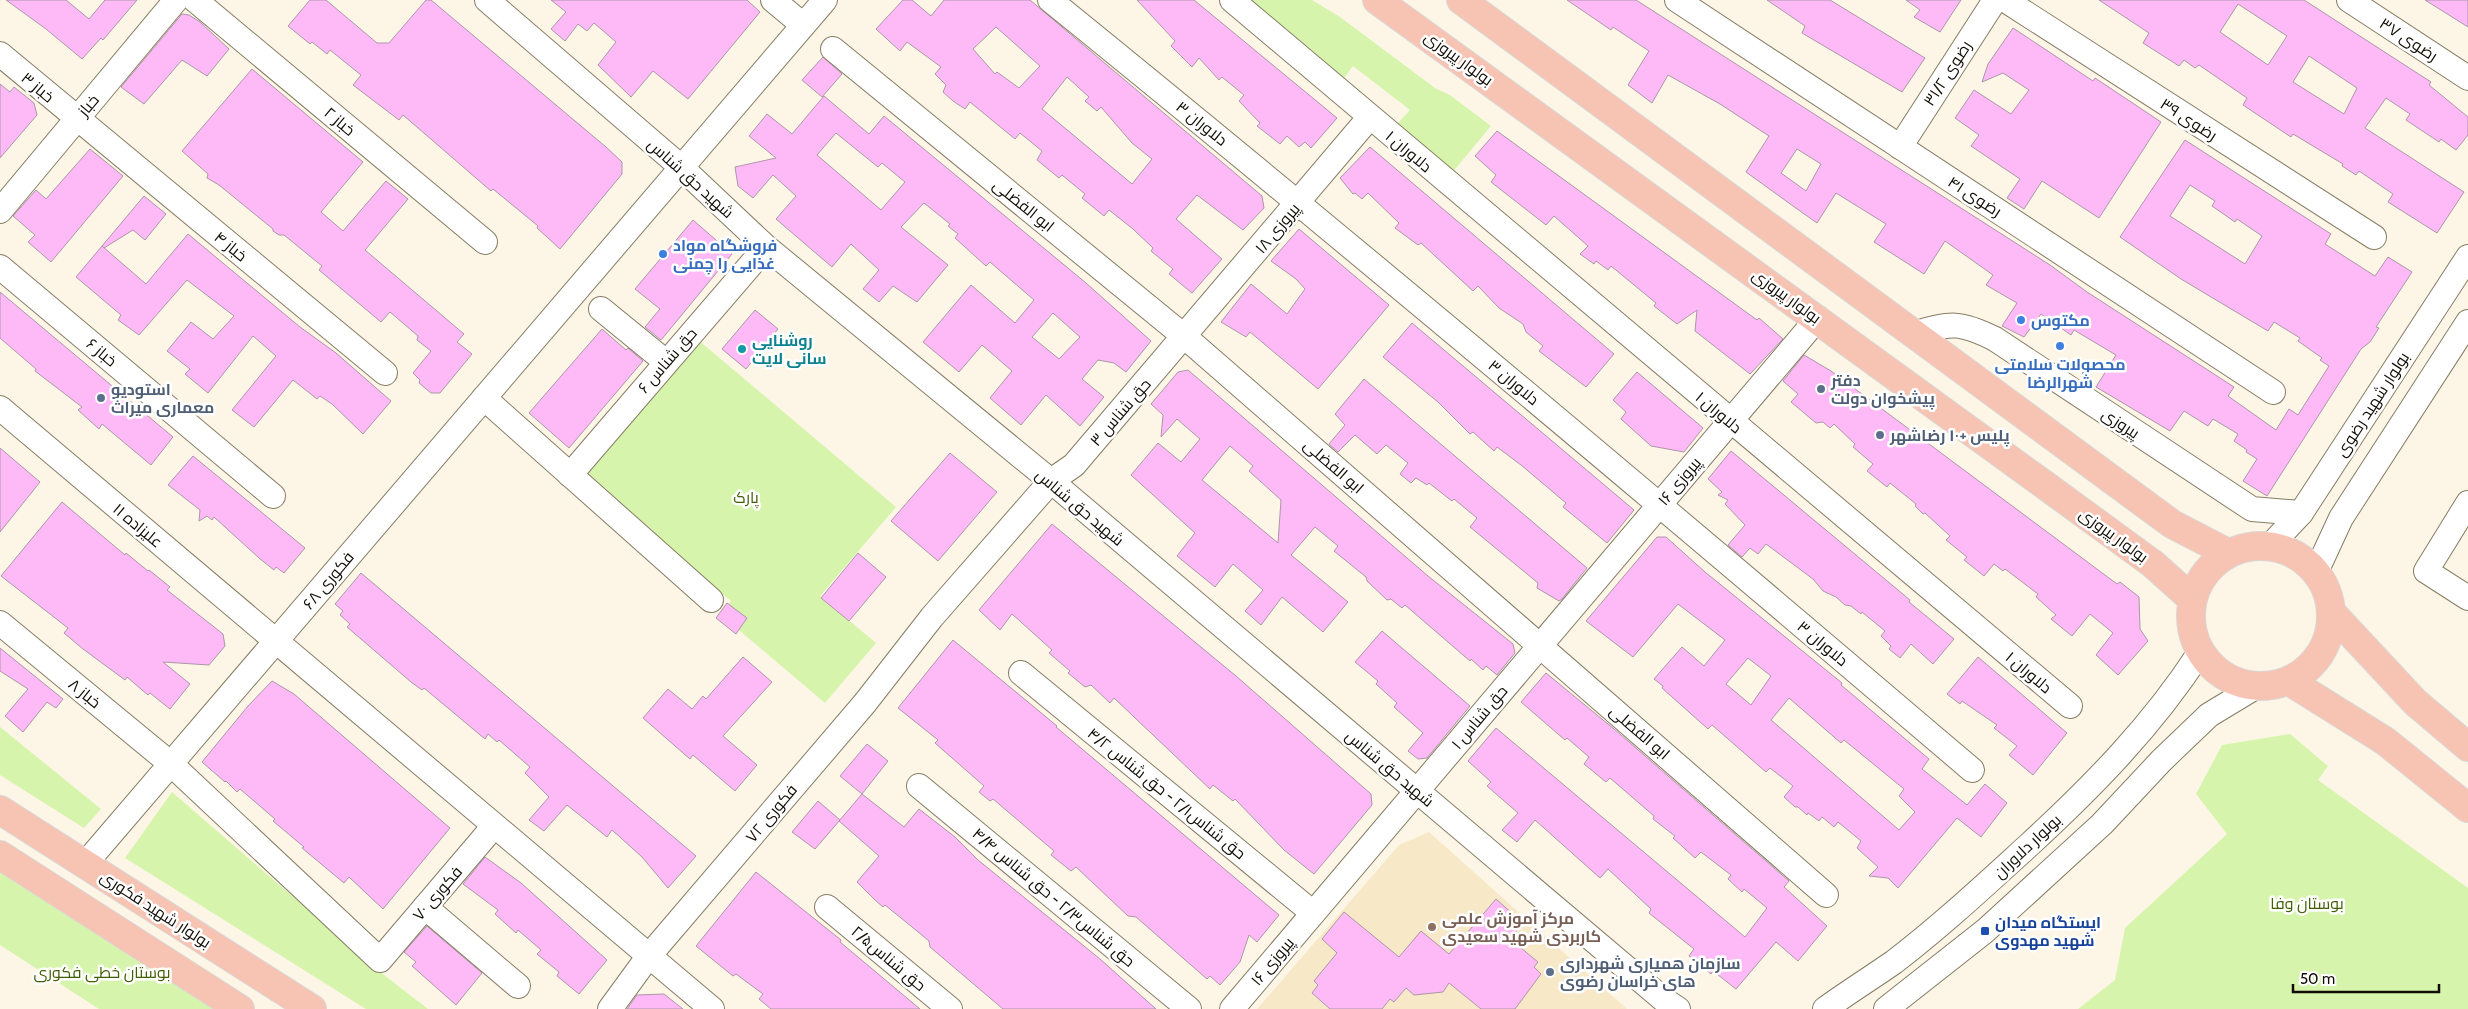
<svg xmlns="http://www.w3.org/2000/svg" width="2468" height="1009" font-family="Cabin,Cairo,sans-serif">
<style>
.built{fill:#f7e9c7}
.green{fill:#d7f4ad}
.building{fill:#fdbaf6;stroke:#ac96a9;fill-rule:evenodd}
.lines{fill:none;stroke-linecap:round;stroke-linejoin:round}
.minor-casing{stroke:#877d65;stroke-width:26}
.major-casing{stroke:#d9d8d7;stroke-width:30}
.minor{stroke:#fff;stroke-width:24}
.major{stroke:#f7c3b3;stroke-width:28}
.shop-dot{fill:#3f7fe0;stroke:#fff;stroke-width:2}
.culture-dot{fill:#0f9aa8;stroke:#fff;stroke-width:2}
.service-dot{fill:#5c6f8a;stroke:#fff;stroke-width:2}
.education-dot{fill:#8d6e63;stroke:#fff;stroke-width:2}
.transit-dot{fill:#1a4fb4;stroke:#fff;stroke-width:2}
.labels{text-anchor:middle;stroke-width:5;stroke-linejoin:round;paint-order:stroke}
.street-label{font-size:16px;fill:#100c04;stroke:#fff}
.shop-label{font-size:16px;font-weight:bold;fill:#366cbe;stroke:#fff;text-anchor:start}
.culture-label{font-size:16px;font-weight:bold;fill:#0d838f;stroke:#fff;text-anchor:start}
.service-label{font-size:16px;font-weight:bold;fill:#4e5e75;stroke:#fff;text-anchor:start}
.park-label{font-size:16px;fill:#455f07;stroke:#fff}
.education-label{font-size:16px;font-weight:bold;fill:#785e54;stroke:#fff;text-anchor:start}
.transit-label{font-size:16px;font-weight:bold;fill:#164399;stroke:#fff;text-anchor:start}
</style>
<rect width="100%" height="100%" fill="#fdf6e6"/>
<path class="built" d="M1429,832L1627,1009H1257L1399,845Z"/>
<g class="green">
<path d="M1249,0H1312L1340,17L1435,88L1450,95L1491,126L1452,173L1396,125L1410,110L1353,66L1340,84Z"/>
<path d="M697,339L896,507L820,596L876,643L825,703L720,614L731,601L581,474Z"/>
<path d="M0,727L101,809L84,828L0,775Z"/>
<path d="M2290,734L2328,766L2318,780L2468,888V1009H2078L2115,980L2125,928L2227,834L2196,794L2222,745Z"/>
<path d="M172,792L379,971L428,1009H366L125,858Z"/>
<path d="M0,869L219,1009H99L0,945Z"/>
</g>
<g class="building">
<path d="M6,0H66L89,19L105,0H137L103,40L101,38L82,59L46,29Z"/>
<path d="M310,0H326L377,43H389L426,0H431L606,147L622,162V174L560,249L537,228L538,226L493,189L491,191L403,115L399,120L353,85L361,75L330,50L327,54L312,42L310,44L288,26Z"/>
<path d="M551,0H747L760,12L688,99L653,71L631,97L598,65L616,42L594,23L587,31L578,24L565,41L551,29L566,12Z"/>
<path d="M903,0H912L931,16L944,0H1030L1262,196L1264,208L1243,230L1197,195L1176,219L1222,259L1192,293L1169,274L1173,269L1151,251L1153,248L1133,229L1109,210L1104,216L1082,198L1085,194L1062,175L1059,178L1037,160L1042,151L1020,133L1015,139L970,102L965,109L953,101L943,92L946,85L935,74L941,67L907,42L900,51L876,29ZM996,27L1040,66L1019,88L997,72L995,74L973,49ZM1067,77L1089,97L1085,101L1097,111L1101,107L1132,143L1152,159L1132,184L1042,109Z"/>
<path d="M1137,0H1194L1337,118L1311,148L1305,142L1299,147L1287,136L1280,144L1257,126L1260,123L1239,101L1244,95L1222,77L1219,80L1199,58L1192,67L1171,46L1175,41Z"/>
<path d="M1567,0H1636L2050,265L2087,292L2234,387L2228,396L2276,430L2289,409L2298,415L2329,366L2320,360L2322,358L2298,341L2300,338L2274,322L2268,331L2181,279L2120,237L2185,140L2331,234L2325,244L2375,276L2388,257L2412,272L2376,327L2379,328L2370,342L2361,349L2267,496L2243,481L2257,459L2246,452L2247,450L2234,441L2238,434L2213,419L2208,426L2184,411L2170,431L2096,387L2116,355L2074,330L2071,335L2041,314L2024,337L2002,326L2017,303L1986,285L1993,275L1945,241L1924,274L1874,242L1886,224L1836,193L1817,223L1793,206L1746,172L1769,136L1720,104L1668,75L1652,103L1628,85L1649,51L1613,27L1611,30ZM1797,149L1821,164L1806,191L1781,173ZM2190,185L2215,201L2212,206L2235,222L2237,219L2262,236L2245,264L2170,216Z"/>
<path d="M1767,0H1830L1925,58L1902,92L1802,33L1805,26Z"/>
<path d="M1906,0H1961L1940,32L1914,17L1920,10Z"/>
<path d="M2099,0H2304L2431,82L2429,85L2468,117V135L2456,150L2441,139L2439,142L2406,120L2410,114L2386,98L2365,128L2464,192L2437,233L2388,202L2393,194L2359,171L2356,175L2342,166L2343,164L2293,134L2291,137L2243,105L2247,98L2199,65L2195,68L2184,60L2179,66L2143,43L2149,33ZM2238,4L2287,36L2268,65L2220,32ZM2309,56L2357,88L2344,114L2293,82Z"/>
<path d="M2425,0H2468V27Z"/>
<path d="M182,14L189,15L200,22L229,49L207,76L182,60L144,104L121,87Z"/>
<path d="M2013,28L2093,81L2095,78L2161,122L2099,218L2042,181L2024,209L2007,198L2020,179L1971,146L1979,135L1955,118L1974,90L2011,114L2029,90L2003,73L1982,82L1988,64Z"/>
<path d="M823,57L842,74L822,97L802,80Z"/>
<path d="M252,69L363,162L321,212L343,231L386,181L408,199L365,250L464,334L457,342L472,354L440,393H431L419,383L420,380L413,373L431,351L417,340L418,336L390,312L381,322L319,270L322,266L284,235H279L273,231V229L219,185L207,178L208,174L182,151Z"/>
<path d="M0,84L10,92L14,87L34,103L37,115L0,158Z"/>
<path d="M824,96L869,134L884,116L1086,283L1151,341L1126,372L1114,363L1098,360L1082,379L1104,397L1080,426L1046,395L1021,425L990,398L1012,371L982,345L959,372L923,342L971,285L1015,323L1034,300L990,262L986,266L955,238L958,234L948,226L950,224L924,203L901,227L948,265L917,302L893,286L879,302L863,289L879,270L851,244L832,267L776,219L796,196L773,175L753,198L738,186L735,167L776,158L749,136L767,114L792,134ZM836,133L878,167L882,163L905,182L881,210L817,155ZM1053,313L1080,337L1059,359L1032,337Z"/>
<path d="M1497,131L1757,320L1759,318L1783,339L1750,374L1695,331L1697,310L1677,324L1654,306L1656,303L1611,266L1608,270L1596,261L1594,264L1580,254L1588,246L1554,216L1546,225L1491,182L1496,175L1475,156Z"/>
<path d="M1370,147L1614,354L1586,387L1539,351L1543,346L1526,332L1523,324L1499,308L1478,286L1473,291L1421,243L1418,245L1395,228L1399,223L1368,193L1362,199L1355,193L1353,194L1340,178Z"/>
<path d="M90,149L123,176L51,262L28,242L35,235L13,216L36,190L46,199Z"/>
<path d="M144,196L166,214L145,240L133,230L104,248L102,246Z"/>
<path d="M693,220L732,254L661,340L645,327L660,309L635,289Z"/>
<path d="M1299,229L1389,305L1318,389L1250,332L1246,337L1221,322L1251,284L1287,314L1305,289L1296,279L1271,261Z"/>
<path d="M188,234L300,327L336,353L391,401L363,434L332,404L320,396L317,399L293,380L254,427L232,410L276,356L253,336L208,393L185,374L190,369L167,351L191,322L213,339L234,316L187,280L139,335L118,320L121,315L76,277L102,246L146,284Z"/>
<path d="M0,292L173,437L151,465L102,424L99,429L78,410L82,407L35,371L36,369L0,338Z"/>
<path d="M755,310L778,329L746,369L722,349Z"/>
<path d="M1412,323L1634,510L1607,543L1563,507L1566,503L1521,465L1497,447L1494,451L1473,432L1470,434L1438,402L1383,357Z"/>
<path d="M602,329L626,350L628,348L643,361L569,448L529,413Z"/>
<path d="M1804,355L1831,371L2117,584L2120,582L2139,597L2140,629L2148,641L2118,675L2096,655L2113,633L2090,614L2072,636L2051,619L2056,615L2036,597L2038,594L2005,569L2003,571L1994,564L1984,576L1964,560L1967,557L1946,540L1950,536L1925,513L1923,514L1915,506L1916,504L1890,483L1887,487L1867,471L1873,464L1853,447L1855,444L1834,424L1830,428L1823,422L1816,423L1791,402L1798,394L1783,381Z"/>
<path d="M1188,370L1428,576L1513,644L1515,653L1497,675L1486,666L1483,670L1471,659L1470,661L1405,605L1402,608L1391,599L1387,600L1367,581L1366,577L1334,551L1338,546L1315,527L1291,555L1348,602L1323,632L1282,597L1261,625L1245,611L1263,590L1233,564L1215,587L1177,556L1195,533L1131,475L1158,443L1181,462L1200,439L1177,419L1161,437L1163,415L1151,404L1178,372ZM1230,446L1253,466L1249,471L1281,500L1278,543L1202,480Z"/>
<path d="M1637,372L1703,428L1684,452L1651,446L1621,419L1626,412L1613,400Z"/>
<path d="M1364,379L1587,568L1562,599L1559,601L1537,588L1538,583L1470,527L1477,518L1454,499L1452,501L1429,483L1427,485L1416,478L1411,483L1400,474L1408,463L1386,445L1377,454L1355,435L1338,452L1329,444L1345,425L1335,414Z"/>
<path d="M0,448L40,482L0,532Z"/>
<path d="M1731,451L1910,600L1909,602L1954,639L1933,664L1911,644L1900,658L1889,649L1891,646L1881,636L1885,631L1862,612L1861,614L1851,606L1845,605L1836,597L1823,591L1813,579L1766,544L1758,554L1750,548L1742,557L1728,545L1745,525L1725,504L1728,500L1718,495L1722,492L1708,479Z"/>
<path d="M950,453L997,492L938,561L891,521Z"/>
<path d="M193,456L305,548L284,573L276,567L274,570L259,558L214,517L212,520L207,516L199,521L200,510L168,485Z"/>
<path d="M62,502L125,555L126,553L148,571L149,570L170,587L167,590L223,634L225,646L209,665L163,662L190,684L170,709L150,693L148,695L127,677L125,680L83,649L64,633L68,628L1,576Z"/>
<path d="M1052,524L1236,676L1371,794L1372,805L1314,874L1284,850L1235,799L1233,801L1213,785L1210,789L1114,698L1110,703L1091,685L1085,687L1068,673L1070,671L1049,653L1052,650L1012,614L1000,630L979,610Z"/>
<path d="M1657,537H1666L1705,572L1842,683L1841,685L1929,759L1922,769L1967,805L1985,784L2007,803L1981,837L1957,818L1898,888L1888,878L1869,876L1878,867L1857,848L1861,841L1838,822L1834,827L1822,817L1819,821L1808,813L1807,815L1798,807H1795L1784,797L1793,786L1770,768L1766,772L1712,725L1708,729L1662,688L1663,686L1654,679L1682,647L1704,666L1725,640L1678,604L1633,657L1586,621ZM1748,658L1771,676L1751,705L1726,684ZM1789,698L1841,743L1844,740L1904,789L1899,796L1915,812L1899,830L1771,720Z"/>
<path d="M858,553L886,577L849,621L821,598Z"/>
<path d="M361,573L696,856L668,888L642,857L612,830L607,837L567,805L544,831L529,820L549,797L525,773L530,767L499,740L497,742L488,734L485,739L424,688L422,690L411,682L347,627L350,624L340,615L343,611L335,604Z"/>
<path d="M727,603L747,618L736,634L716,618Z"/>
<path d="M1382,631L1470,706L1427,758L1418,759L1408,751L1423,733L1394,707L1397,703L1376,684L1378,681L1355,662Z"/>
<path d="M953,640L1057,726L1056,727L1279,915L1257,942L1249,935L1240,962L1220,985L1210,976L1207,979L1136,917L1128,916L1076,867L1071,871L1051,855L1054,851L993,799L990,801L979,792L984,786L935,743L938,740L898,708Z"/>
<path d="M0,648L63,699L56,708L47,702L23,732L5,716L28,689L0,671Z"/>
<path d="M743,657L772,682L723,736L757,765L735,791L693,755L690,759L643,718L668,689L692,709L703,696L706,699Z"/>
<path d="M1978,657L2067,733L2033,775L2009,755L2017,746L1994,728L1997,725L1962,701L1960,704L1947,694Z"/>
<path d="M1546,673L1614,729L1789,881L1784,887L1827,926L1798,961L1776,942L1736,989L1713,971L1711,974L1689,956L1694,949L1649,913L1651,909L1608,869L1600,878L1535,820L1517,842L1502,830L1518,813L1487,786L1491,782L1468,761L1496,728L1745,937L1767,908L1744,889L1742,892L1728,879L1731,875L1701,852L1695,858L1673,838L1675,836L1653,819L1654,816L1610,778L1606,782L1584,764L1589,757L1567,738L1565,740L1521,702Z"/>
<path d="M272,681L294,694L450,828L383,909L349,877L344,883L302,848L304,847L273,821L275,819L240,789L237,792L226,781L225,782L202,762L248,706Z"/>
<path d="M867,744L888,761L862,794L904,827L919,809L955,837L978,860L1100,959L1156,1009H1003L930,947L929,941L917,931L885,905L883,907L875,900L857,882L879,856L839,821L862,794L840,776Z"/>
<path d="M818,801L840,820L815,849L792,832Z"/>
<path d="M485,857L521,883L607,960L579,994L557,976L559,972L537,954L541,950L518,930L516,933L495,914L498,910L463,884Z"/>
<path d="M756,872L841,940L840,942L920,1009H771L759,999L763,994L736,974L733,976L696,946Z"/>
<path d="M1496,899L1523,923L1510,939L1538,962L1534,967L1541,974L1515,1009H1481L1449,983L1443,992L1414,995L1406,988L1394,1002L1390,999L1382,1009H1330L1312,993L1318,985L1314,981L1337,953L1322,939L1344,912L1399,957L1421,931L1449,954Z"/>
<path d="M427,926L482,973L456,1005L412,966L416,962L404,952Z"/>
<path d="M664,994L683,1009H627L637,995Z"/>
</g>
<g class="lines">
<g class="minor-casing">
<g id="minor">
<path d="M195,0L485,242"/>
<path d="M487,0L681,167L766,247L1051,481L1663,999L1678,1009"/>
<path d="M773,0L803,25"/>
<path d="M1050,0C1361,252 1667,510 1972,770"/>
<path d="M1232,0L2070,706"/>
<path d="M1677,0L2273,392"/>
<path d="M2005,0L2374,237"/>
<path d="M2349,0L2468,78"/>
<path d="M833,49L1185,337L1826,895"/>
<path d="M0,54L385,373"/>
<path d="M1900,147L1995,0"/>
<path d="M0,211L176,0"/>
<path d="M0,267L273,496"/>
<path d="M601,309L666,362"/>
<path d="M1914,334C1950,322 1961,322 1995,339L2252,509L2301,513"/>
<path d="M484,398L711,600"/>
<path d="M0,408L712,1009"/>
<path d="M570,475L766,247"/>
<path d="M2468,503L2426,571L2468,598"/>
<path d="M2270,546L2301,513L2468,257"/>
<path d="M2316,572L2341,518L2468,322"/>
<path d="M0,623L171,764L380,960L494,826"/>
<path d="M1021,673L1313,913"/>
<path d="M919,786L1189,1009"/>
<path d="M85,864L825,0"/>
<path d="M425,907L518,986"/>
<path d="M827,907L950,1009"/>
<path d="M610,1009L648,957L865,703L932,617L1051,481L1074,465L1369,118"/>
<path d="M1232,1009L1818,318"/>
<path d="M1825,1009C1847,993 1871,978 1894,962C1941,926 1985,885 2029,845C2093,786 2153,725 2200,652"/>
<path d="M1886,1009L1985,931L2102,824L2161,761L2209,715L2257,686"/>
</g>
</g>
<g class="major-casing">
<g id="major">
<path d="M1377,0L2053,491L2153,564L2192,599"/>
<path d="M1461,0L2172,524L2228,553"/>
<circle cx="2261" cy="616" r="70"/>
<path d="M2331,612L2415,702L2468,747"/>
<path d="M2289,681L2385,741L2468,808"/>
<path d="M0,810L312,1009"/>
<path d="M0,855L240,1009"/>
</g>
</g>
<use href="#minor" class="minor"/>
<use href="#major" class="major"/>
</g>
<g class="shop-dot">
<circle cx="663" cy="254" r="5"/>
<circle cx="2021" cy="320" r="5"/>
<circle cx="2060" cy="346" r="5"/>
</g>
<circle class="culture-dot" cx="742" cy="349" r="5"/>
<g class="service-dot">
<circle cx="1821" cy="389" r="5"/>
<circle cx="101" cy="398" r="5"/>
<circle cx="1880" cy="435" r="5"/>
<circle cx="1550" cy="972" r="5"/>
</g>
<circle class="education-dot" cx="1432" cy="927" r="5"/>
<rect class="transit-dot" x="1980" y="926" width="10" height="10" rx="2.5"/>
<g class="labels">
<g class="street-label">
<text transform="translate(2409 39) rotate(33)" y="6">رضوی ۳۷</text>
<text transform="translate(1459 58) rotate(36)" y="6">بولوار پیروزی</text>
<text transform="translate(1947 73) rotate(-57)" y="6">رضوی ۳۱/۲</text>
<text transform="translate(38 87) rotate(40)" y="6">خباز ۳</text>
<text transform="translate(88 105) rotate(-50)" y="6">خباز</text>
<text transform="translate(2189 119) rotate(33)" y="6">رضوی ۳۹</text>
<text transform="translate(340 121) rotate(40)" y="6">خباز ۲</text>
<text transform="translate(1202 123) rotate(39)" y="6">دلاوران ۳</text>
<text transform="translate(1409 151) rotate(40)" y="6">دلاوران ۱</text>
<text transform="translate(691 178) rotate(42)" y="6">شهید حق شناس</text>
<text transform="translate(1975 196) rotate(33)" y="6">رضوی ۴۱</text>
<text transform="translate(1024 205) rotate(39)" y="6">ابو الفضلی</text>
<text transform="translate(1277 228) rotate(-50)" y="6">پیروزی ۱۸</text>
<text transform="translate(231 246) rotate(39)" y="6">خباز ۴</text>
<text transform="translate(1787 296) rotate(36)" y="6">بولوار پیروزی</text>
<text transform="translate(102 352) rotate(40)" y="6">خباز ۶</text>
<text transform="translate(667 360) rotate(-49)" y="6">حق شناس ۶</text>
<text transform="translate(1514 382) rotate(40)" y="6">دلاوران ۳</text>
<text transform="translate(2372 404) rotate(-57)" y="6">بولوار شهید رضوی</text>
<text transform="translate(1120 412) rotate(-49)" y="6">حق شناس ۳</text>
<text transform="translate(1719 412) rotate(40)" y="6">دلاوران ۱</text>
<text transform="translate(2121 423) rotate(33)" y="6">پیروزی</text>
<text transform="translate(1334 466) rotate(41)" y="6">ابو الفضلی</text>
<text transform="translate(1679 481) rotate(-50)" y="6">پیروزی ۱۶</text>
<text transform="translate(1080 507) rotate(40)" y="6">شهید حق شناس</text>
<text transform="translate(138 525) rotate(40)" y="6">علیزاده ۱۱</text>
<text transform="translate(2114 535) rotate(36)" y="6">بولوار پیروزی</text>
<text transform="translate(328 580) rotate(-50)" y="6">فکوری ۶۸</text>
<text transform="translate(1823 643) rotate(40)" y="6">دلاوران ۳</text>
<text transform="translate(2029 672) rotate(40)" y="6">دلاوران ۱</text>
<text transform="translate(85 693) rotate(39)" y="6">خباز ۸</text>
<text transform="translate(1479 717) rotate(-50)" y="6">حق شناس ۱</text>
<text transform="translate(1640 732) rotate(41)" y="6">ابو الفضلی</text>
<text transform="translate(1390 768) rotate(40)" y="6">شهید حق شناس</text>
<text transform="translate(1167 793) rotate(39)" y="6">حق شناس۲/۱ - حق شناس ۴/۲</text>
<text transform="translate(771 813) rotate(-50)" y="6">فکوری ۷۲</text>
<text transform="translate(2027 846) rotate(-43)" y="6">بولوار دلاوران</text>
<text transform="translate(437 893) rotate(-49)" y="6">فکوری ۷۰</text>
<text transform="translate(1054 897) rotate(40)" y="6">حق شناس۲/۳ - حق شناس ۴/۴</text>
<text transform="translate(156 909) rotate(33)" y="6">بولوار شهید فکوری</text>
<text transform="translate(889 958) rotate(40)" y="6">حق شناس۲/۵</text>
<text transform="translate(1272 961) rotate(-50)" y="6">پیروزی ۱۶</text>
</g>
<g class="shop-label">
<text x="673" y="251">فروشگاه مواد<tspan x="673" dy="18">غذایی را چمنی</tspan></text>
<text x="2031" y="326">مکتوس</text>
<text x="2060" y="370" text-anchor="middle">محصولات سلامتی<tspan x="2060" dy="18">شهرالرضا</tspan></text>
</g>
<g class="culture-label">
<text x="752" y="346">روشنایی<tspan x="752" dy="18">سانی لایت</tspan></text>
</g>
<g class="service-label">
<text x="1831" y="386">دفتر<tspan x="1831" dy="18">پیشخوان دولت</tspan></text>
<text x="111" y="395">استودیو<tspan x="111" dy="18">معماری میراث</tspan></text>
<text x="1890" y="441">پلیس +۱۰ رضاشهر</text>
<text x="1560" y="969">سازمان همیاری شهرداری<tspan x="1560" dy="18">های خراسان رضوی</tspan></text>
</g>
<g class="park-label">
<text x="746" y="503">پارک</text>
<text x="2307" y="909">بوستان وفا</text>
<text x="102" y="978">بوستان خطی فکوری</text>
</g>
<g class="education-label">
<text x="1442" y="924">مرکز آموزش علمی<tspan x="1442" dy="18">کاربردی شهید سعیدی</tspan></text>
</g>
<g class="transit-label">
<text x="1995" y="928">ایستگاه میدان<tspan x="1995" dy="18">شهید مهدوی</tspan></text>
</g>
</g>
<path d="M2293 984v8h146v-8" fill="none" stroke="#100c04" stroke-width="2.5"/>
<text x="2300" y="984" font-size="15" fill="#100c04" stroke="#ffffff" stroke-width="4" paint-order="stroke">50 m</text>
</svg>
